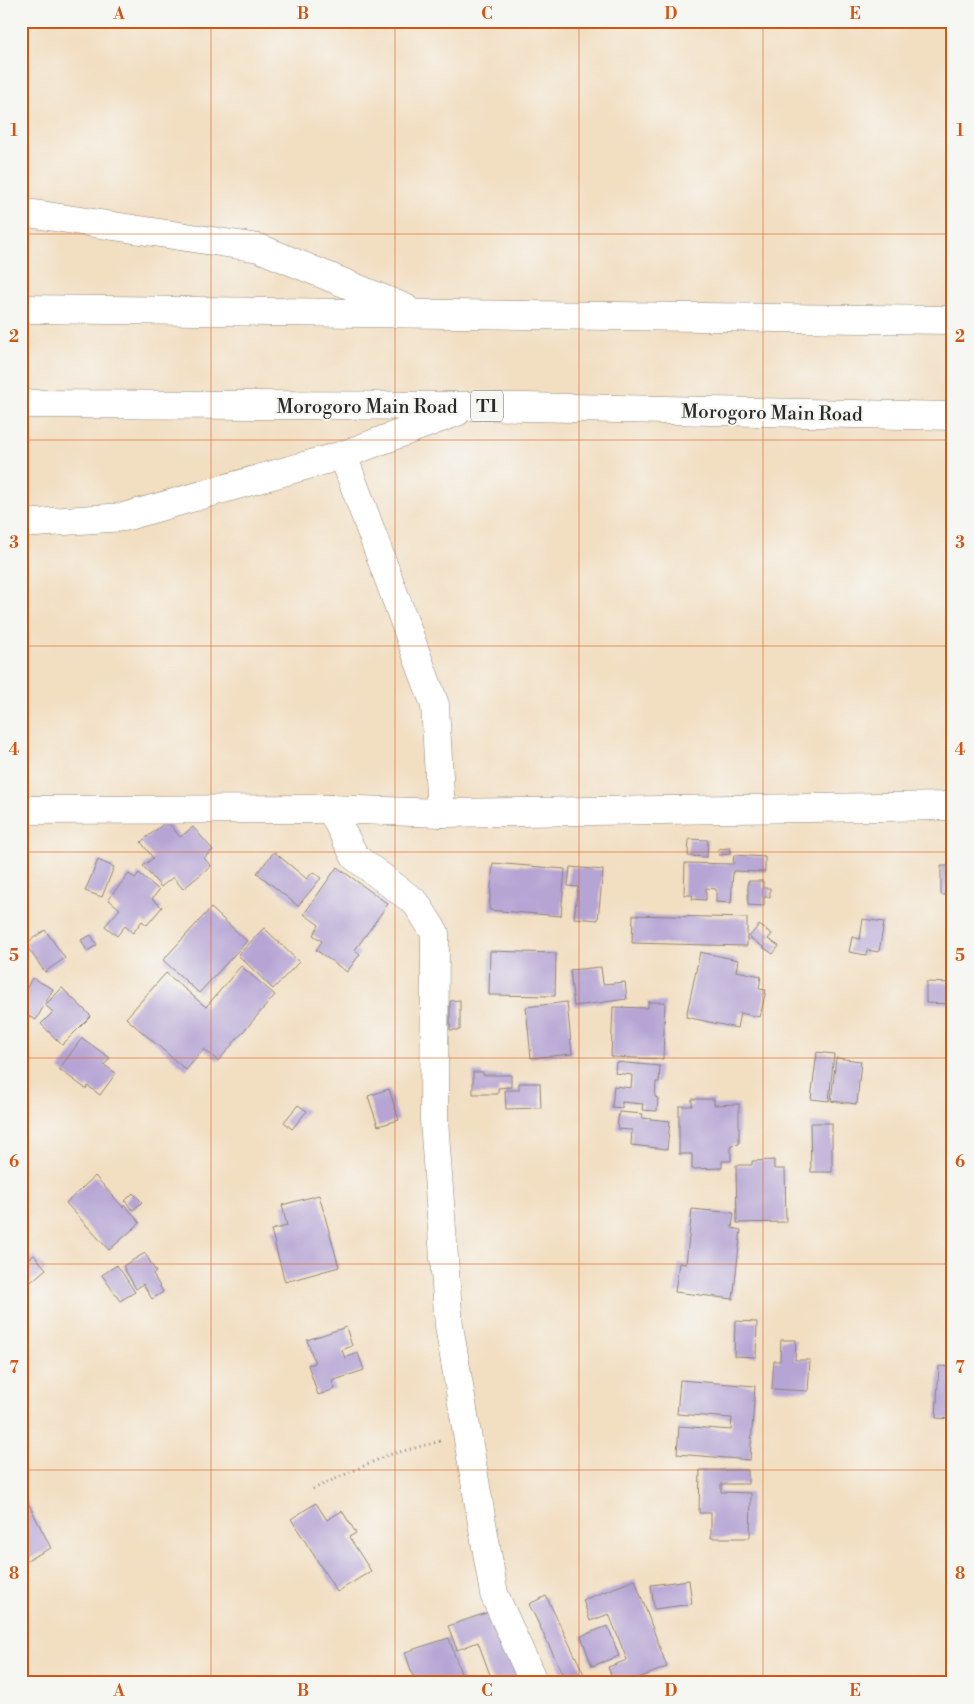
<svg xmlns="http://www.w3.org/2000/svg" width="974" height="1704" font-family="'Libre Bodoni',serif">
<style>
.building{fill:#b5a4d4}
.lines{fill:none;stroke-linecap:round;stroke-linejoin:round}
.minor-casing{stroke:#8e8476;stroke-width:29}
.highway-casing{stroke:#8e8476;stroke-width:29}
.path{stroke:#8e8476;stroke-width:3;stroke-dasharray:1 4;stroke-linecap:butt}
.minor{stroke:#fff;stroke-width:28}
.highway{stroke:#fff;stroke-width:28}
.grid{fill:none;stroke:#d5540f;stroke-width:1;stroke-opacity:0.55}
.labels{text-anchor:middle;stroke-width:4;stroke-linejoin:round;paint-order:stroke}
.shield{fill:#f6f6f2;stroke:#686867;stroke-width:1}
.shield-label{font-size:18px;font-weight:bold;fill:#2b2b2b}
.street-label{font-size:19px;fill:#2b2b2b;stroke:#f6f6f2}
.neatline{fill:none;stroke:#d5540f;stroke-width:2}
.grid-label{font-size:16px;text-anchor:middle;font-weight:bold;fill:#d5540f}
</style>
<rect width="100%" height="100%" fill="#f6f6f2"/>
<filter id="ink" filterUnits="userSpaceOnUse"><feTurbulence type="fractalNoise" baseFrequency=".02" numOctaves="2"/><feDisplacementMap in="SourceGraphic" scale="10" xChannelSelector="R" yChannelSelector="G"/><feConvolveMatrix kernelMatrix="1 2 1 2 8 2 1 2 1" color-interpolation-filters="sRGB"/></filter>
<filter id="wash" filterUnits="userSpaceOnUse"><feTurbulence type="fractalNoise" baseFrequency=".0096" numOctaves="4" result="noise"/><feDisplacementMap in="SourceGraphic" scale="20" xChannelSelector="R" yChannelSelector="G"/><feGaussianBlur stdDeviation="1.12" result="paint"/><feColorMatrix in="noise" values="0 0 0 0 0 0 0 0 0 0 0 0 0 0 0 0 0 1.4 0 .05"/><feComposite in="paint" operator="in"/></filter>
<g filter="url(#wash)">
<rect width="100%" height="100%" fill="#f2dec1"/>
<g id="blocks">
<g class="building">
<path d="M167,821L180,837L193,827L213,850L204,858L211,866L183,889L173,877L161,887L143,866L153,858L141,842Z"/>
<path d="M689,839L708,840L707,857L688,856Z"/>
<path d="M730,848V854L719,855L718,849Z"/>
<path d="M274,852L307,879L313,872L321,878L298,906L257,873Z"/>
<path d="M949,854H953V895H941V866H949Z"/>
<path d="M734,855L765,857V872L733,871L731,903L716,902V889L706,888V900L692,899L693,895H684L685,863L733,864Z"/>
<path d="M98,860L114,867L102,897L85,891Z"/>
<path d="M493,863L565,869L561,916L489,910Z"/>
<path d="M337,867L388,904L355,950L360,954L347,972L316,950L322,941L313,935L319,925L304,914Z"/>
<path d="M570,867L603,870L598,920L574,918L578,887L568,886Z"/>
<path d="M139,873L159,890L152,899L162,907L147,925L142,921L133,933L125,926L117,936L105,926L120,909L108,899L129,874L135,878Z"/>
<path d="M748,881H763V888H770V897H764V906L748,905Z"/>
<path d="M211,908L247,941L199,993L163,960Z"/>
<path d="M633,915L747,918V946L632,943Z"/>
<path d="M863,919L884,922L879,952L867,950L866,955L849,952L852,937L860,939Z"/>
<path d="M759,925L772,934L768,939L779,946L773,954L749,937Z"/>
<path d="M264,928L299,962L273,989L238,955Z"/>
<path d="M45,930L65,958L45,972L25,944Z"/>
<path d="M91,935L97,945L87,951L81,940Z"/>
<path d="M490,951L556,953L555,996L489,995Z"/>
<path d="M700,952L738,960L736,971L761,976L759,989L766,990L760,1017L740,1013L737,1028L686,1017Z"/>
<path d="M241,966L275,995L218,1061L204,1049L186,1070L126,1018L166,973L206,1007Z"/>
<path d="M601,967L603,984L625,982L627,999L574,1006L570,970Z"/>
<path d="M32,978L53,989L36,1020L21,1012V998Z"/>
<path d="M926,982L953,983V1004L926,1003Z"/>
<path d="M62,988L91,1016L62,1045L41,1024L53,1012L45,1005Z"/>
<path d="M460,1000V1030H450V1001Z"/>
<path d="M567,1002L572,1054L531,1058L526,1007Z"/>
<path d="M648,1002H665L663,1059L611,1057L613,1007L648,1008Z"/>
<path d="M82,1038L110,1058L104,1065L116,1073L100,1095L88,1086L86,1089L59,1069Z"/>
<path d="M817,1052L834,1054L829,1101L811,1099Z"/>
<path d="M836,1058L861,1061L857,1104L831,1101Z"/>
<path d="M616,1062L660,1066L659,1082H656L655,1097L658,1098L657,1111L642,1110L643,1104L622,1102V1108L612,1107L614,1086L631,1088L632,1075L615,1073Z"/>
<path d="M473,1072H483V1075H511V1087L498,1088V1094H473Z"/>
<path d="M519,1083H540L541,1108L506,1109L505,1090H519Z"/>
<path d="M389,1089L399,1120L378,1126L368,1096Z"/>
<path d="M692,1099H714V1105L739,1104V1144L731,1145V1161H722V1168L692,1169V1154H679V1106H692Z"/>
<path d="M298,1105L307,1111L292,1129L284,1122Z"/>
<path d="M619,1112L643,1114L642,1118L670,1121L667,1149L631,1145L632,1130L617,1129Z"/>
<path d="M810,1123H832V1172H811Z"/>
<path d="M774,1160V1169H785L786,1222L737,1223L736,1165H752V1161Z"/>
<path d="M95,1176L123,1207L125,1205L140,1223L109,1250L66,1203Z"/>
<path d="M133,1193L142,1202L133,1210L125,1201Z"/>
<path d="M319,1195L339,1267L285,1282L271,1230L287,1226L282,1205Z"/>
<path d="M692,1209L734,1213L732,1228L741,1230L733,1299L675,1292L679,1263L686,1264Z"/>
<path d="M145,1253L156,1272L153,1274L163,1292L152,1299L143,1284L136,1289L123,1266Z"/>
<path d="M34,1255L46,1269L26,1286L23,1283L21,1285V1265Z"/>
<path d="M117,1265L135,1292L120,1301L102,1275Z"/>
<path d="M735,1321L757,1322L756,1357L734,1356Z"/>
<path d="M346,1327L352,1346L342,1350L345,1358L358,1353L364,1370L332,1381L335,1389L318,1395L308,1365L315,1363L307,1340Z"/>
<path d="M781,1340H796L795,1360H810L808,1391L772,1389L774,1361H780Z"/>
<path d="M939,1366L953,1367V1419L936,1418Z"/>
<path d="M680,1380L755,1386L750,1460L677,1454L679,1426L731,1430L732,1418L677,1414Z"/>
<path d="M700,1470H748V1484H721V1492L751,1493L750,1538H711V1513H699Z"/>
<path d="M21,1489L51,1548L21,1563Z"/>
<path d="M316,1503L327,1520L342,1511L356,1533L349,1537L371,1571L337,1592L291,1519Z"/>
<path d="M635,1580L667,1667L626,1683H614L608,1667L627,1660L609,1614L590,1621L583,1600Z"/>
<path d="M689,1580L692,1604L654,1609L651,1585Z"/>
<path d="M546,1596L585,1676L571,1683H567L529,1604Z"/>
<path d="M492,1611L500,1643L508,1640L524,1683H493L478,1642L457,1650L448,1626Z"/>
<path d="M608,1626L619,1656L592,1666L581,1636Z"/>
<path d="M449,1638L464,1683H415L405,1652Z"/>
</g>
</g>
</g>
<g filter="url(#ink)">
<use href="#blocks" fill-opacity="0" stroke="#8e8476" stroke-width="1"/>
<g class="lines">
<g class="minor-casing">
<g id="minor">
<path d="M343,455L435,705L441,813"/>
<path d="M331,809L355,857L416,903L435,933L434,1120L449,1326L494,1594L534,1683"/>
<path d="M21,810L331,809L441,813L953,806"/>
</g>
</g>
<g class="highway-casing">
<g id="highway">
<path d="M21,212L259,248L405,308"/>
<path d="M21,309L953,320"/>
<path d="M21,404L473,406L953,416"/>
<path d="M21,524L124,517L343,455L457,412"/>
</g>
</g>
<path class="path" d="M313,1489L388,1455L441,1441"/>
<use href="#minor" class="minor"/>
<use href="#highway" class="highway"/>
</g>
</g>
<path class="grid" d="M211,21V1683M395,21V1683M579,21V1683M763,21V1683M21,234H953M21,440H953M21,646H953M21,852H953M21,1058H953M21,1264H953M21,1470H953"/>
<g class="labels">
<rect class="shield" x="471" y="390.5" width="32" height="31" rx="4"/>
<g class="shield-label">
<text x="487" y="412">T1</text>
</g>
<g class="street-label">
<text x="367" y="413">Morogoro Main Road</text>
<text transform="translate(772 412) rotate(1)" y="7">Morogoro Main Road</text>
</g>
</g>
<rect width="974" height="1704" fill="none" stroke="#f6f6f2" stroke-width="55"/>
<rect x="28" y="28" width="918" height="1648" class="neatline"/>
<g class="grid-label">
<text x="119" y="19">A</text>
<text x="303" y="19">B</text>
<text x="487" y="19">C</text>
<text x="671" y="19">D</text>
<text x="855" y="19">E</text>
<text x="14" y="136">1</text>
<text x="960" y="136">1</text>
<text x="14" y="342">2</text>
<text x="960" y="342">2</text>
<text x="14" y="548">3</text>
<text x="960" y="548">3</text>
<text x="14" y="755">4</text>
<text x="960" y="755">4</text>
<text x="14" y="961">5</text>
<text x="960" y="961">5</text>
<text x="14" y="1167">6</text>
<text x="960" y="1167">6</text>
<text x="14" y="1373">7</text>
<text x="960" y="1373">7</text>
<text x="14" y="1579">8</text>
<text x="960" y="1579">8</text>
<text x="119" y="1696">A</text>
<text x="303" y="1696">B</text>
<text x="487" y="1696">C</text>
<text x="671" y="1696">D</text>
<text x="855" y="1696">E</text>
</g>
</svg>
